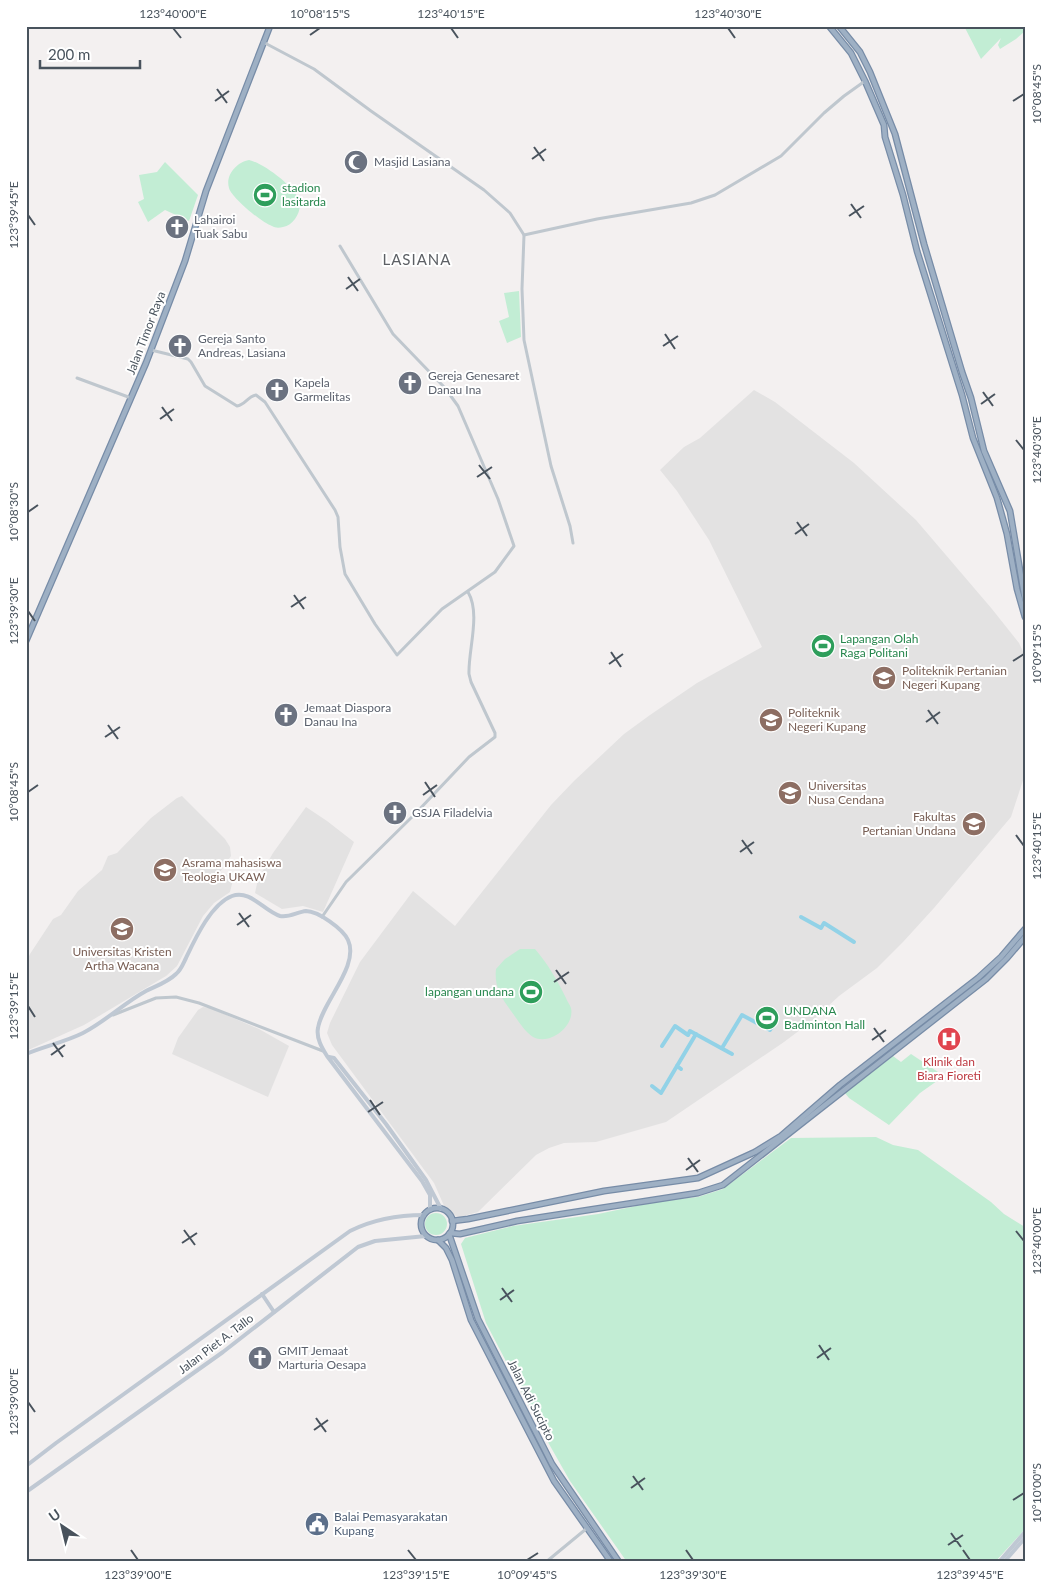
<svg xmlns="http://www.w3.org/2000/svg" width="1051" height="1588" font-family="Lato,sans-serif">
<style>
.education{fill:#e3e2e2}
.green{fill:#c2edd4}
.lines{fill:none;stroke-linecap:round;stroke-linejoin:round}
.canal{stroke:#92d2e7;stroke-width:4}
.trunk-casing{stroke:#778ca7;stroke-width:7}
.tertiary{stroke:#bfc7ce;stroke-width:3}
.secondary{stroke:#bfc8d3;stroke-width:4}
.trunk{stroke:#9eb0c4;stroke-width:4.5}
.ticks{fill:none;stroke:#49535d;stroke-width:2}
.labels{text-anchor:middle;stroke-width:4;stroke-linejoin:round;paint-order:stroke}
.worship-label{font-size:12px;fill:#5b616d;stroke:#fff;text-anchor:start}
.leisure-label{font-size:12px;fill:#27864d;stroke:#fff;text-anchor:start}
.street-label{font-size:12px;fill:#49535d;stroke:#fff}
.education-label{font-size:12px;fill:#785e54;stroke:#fff;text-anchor:start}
.health-label{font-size:12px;fill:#be3a42;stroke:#fff}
.service-label{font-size:12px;fill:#4e5e75;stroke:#fff;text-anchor:start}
.quarter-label{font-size:15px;letter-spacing:1px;fill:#5d6065;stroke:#fff}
.neatline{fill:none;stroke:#49535d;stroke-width:2}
.ticks-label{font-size:12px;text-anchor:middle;fill:#49535d}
</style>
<rect width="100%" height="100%" fill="#f3f0f0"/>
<g class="education">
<path d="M754,390L775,402L854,463L916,520L992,609L1019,643L1025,656V774L1011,817L934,908L903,942L877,968L839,996L812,1021L784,1042L666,1122L596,1142L564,1143L549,1148L536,1155L478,1212L460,1217L453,1215L445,1208L434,1183L332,1045L327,1033L330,1023L360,962L413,891L455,926L551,805L574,781L624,734L650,715L697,683L762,647L709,540L677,491L660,470L684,447L700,438Z"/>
<path d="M182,796L225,839L230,847L231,856L220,872L223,874L229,875L233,880L230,892L214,903L203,916L177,966L166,976L84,1025L26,1051V963L30,954L53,919L61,915L78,891L102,870L108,856L117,853L151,818L177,798Z"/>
<path d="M306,807L327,821L354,842L323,912L303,906L282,909L255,893L258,879L273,853Z"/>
<path d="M203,1007L210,1008L259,1029L289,1046L268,1097L172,1054L178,1038L198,1010Z"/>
</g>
<g class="green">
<path d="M964,26H1025V31L1016,39L1000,49L998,45L1001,38L981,59Z"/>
<path d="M249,160C263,163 294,186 299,200C301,207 299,213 295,219C292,223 288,226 283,227C279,228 275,228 272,226C262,223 231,197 229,188C225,175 237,162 249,160Z"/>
<path d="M165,162L198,195L189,221L165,210L148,222L138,202L144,199L139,175L157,172Z"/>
<path d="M519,291L521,337L507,343L499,321L509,317L504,293Z"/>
<path d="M821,633L834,652L824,658L812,640Z"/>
<path d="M520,949H535C548,964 557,980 566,998C567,1001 570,1005 571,1008C575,1026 550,1046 533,1037C524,1031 517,1019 511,1011C501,997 494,986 496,969L505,959Z"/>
<path d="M911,1054L944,1076L920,1093L889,1125L849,1098L845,1093L893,1056L901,1062Z"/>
<path d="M876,1137L893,1145L918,1150L991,1202L1004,1214L1025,1227V1529L995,1562H627L570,1481L549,1444L486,1323L461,1244L465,1238L513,1226L598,1214L660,1201L698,1197L723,1189L791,1138Z"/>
<circle cx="436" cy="1224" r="11"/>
</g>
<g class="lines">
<g class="canal">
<path d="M801,917L821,928L824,923L854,942"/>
<path d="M662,1046L675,1026L688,1035L690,1031L732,1054"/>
<path d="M722,1048L742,1015L770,1030L772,1027"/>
<path d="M681,1069L677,1066L696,1034"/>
<path d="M652,1086L661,1093L677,1066"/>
</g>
<g class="trunk-casing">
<g id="trunk">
<path d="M829,26L851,53L865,81L884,125L885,137L903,195L917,251L962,395L973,438L997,498L1007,534L1017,589L1025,617"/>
<path d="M839,26L860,52L870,72L895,134L924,244L962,372L971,398L984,451L1010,511L1025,600"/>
<path d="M26,641L146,363L185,261L206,191L270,26"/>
<circle cx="437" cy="1224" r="16"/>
<path d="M452,1221L468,1219L604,1191L698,1178L755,1152L781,1136L840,1085L978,978L1001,957L1025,929"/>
<path d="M450,1233L460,1234L517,1221L698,1193L723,1185L986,979L1007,958L1025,937"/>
<path d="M449,1234L478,1319L552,1464L619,1562"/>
<path d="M438,1240L446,1248L452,1260L471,1320L554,1481L611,1562"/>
</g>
</g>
<g class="tertiary">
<path d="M263,42L314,69L371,111L484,190L510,213L524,235L522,289L524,340L551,466L570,526L573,543"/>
<path d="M524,235L597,219L691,203L715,195L781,156L824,113L844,96L865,81"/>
<path d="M151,350L188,359L191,362L205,386L237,406C245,405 247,397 256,395L265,402L335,510L338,517L340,547L345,574L375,624L397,655L442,609L495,572L514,546L498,499L458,406L445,388L393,334L340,246"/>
<path d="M77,378L131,398"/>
<path d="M322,917L346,882L415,814L469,757L495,737V733L471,682L469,674C468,650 481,614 468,592"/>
<path d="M113,1015L156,998L176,997L199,1003L323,1051"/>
<path d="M546,1562L586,1529"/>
</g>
<g class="secondary">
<path d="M26,1054C45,1046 65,1042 83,1033C106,1021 124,1003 146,991C156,986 168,982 176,974C181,970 183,964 186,958C195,939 211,904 232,896C250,889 264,911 280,916C289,918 297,912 306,911C318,911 343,929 348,940C360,966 322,1002 318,1028C316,1038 322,1048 327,1056L422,1181L430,1195V1210"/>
<path d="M329,1057L334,1058L345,1072L386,1124L426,1180L441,1209"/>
<path d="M262,1294L274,1312"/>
<path d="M26,1466L56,1443L350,1231C372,1220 399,1215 424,1215"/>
<path d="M26,1492L223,1352L358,1247L375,1241L426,1236"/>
<path d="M999,1562L1025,1532"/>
<path d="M1004,1562L1025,1538"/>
</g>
<use href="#trunk" class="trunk"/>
</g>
<path class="ticks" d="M173,28L181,38M451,28L458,38M728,28L735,38M310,35L320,28M217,89L227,103M215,101L229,91M1013,101L1024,94M534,147L544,161M532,159L546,149M851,204L861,218M28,215L35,225M849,216L864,206M348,277L358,291M346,289L360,279M665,334L675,349M663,346L678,336M983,392L993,406M981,404L995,394M162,407L172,421M160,419L174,409M1016,440L1024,450M479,465L490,479M477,477L492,467M28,512L38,505M797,522L807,536M795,534L809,524M294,595L304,609M291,607L306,597M28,611L35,621M611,652L621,667M1013,661L1024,654M609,664L623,654M928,710L938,724M926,722L940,712M108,725L118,739M105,737L120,727M425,782L435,797M28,792L38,785M423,795L437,785M1016,835L1024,846M742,840L752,854M740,852L754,842M239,913L249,927M237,925L251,915M556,970L566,984M554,982L569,972M28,1006L35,1017M874,1028L884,1042M872,1040L886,1030M53,1043L63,1057M51,1055L65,1045M370,1100L380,1115M368,1112L383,1102M688,1158L698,1172M686,1170L700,1160M184,1230L195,1245M1016,1231L1024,1241M182,1243L197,1233M502,1288L512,1302M500,1300L514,1290M819,1345L829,1360M817,1358L831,1348M28,1402L35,1412M316,1418L326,1432M314,1430L328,1420M633,1476L643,1490M631,1488L645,1478M1013,1500L1024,1493M951,1533L961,1547M948,1545L963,1535M131,1550L138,1560M408,1550L416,1560M686,1550L693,1560M963,1550L970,1560M527,1560L538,1553"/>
<defs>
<g id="mosque-disc" transform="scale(1.25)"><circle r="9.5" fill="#6b7280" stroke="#fff"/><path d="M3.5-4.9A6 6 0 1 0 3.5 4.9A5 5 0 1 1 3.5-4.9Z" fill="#fff"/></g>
<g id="stadium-disc" transform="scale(1.25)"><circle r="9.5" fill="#2e9e5b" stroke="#fff"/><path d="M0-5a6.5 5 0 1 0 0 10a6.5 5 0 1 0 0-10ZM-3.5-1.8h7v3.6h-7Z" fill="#fff"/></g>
<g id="church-disc" transform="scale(1.25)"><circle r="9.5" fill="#6b7280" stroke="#fff"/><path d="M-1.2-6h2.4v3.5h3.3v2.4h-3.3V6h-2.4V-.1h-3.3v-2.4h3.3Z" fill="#fff"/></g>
<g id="university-disc" transform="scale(1.25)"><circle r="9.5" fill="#8d6e63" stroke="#fff"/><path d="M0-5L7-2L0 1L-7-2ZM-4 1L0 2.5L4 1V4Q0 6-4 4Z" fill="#fff"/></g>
<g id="hospital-disc" transform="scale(1.25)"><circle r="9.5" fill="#e0444e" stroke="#fff"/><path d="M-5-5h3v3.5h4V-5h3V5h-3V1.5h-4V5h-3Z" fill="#fff"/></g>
<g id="civic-disc" transform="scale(1.25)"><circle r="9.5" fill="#5c6f8a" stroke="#fff"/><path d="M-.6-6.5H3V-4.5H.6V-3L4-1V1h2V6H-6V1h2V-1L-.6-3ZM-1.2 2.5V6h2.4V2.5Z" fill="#fff"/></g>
</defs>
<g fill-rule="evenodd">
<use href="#mosque-disc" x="356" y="162"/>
<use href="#stadium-disc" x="265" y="195"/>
<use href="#church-disc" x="177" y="227"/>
<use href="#church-disc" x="180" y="346"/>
<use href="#church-disc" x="410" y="383"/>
<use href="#church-disc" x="277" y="390"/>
<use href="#stadium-disc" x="823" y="646"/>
<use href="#university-disc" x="884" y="678"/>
<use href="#church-disc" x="286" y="715"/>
<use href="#university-disc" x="771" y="720"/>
<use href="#university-disc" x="790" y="793"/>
<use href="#church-disc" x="395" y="813"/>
<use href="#university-disc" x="974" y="824"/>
<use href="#university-disc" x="165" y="870"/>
<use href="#university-disc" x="122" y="929"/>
<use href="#stadium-disc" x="531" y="992"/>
<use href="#stadium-disc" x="767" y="1018"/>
<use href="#hospital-disc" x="949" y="1039"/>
<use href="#church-disc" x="260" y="1358"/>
<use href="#civic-disc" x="317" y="1524"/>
</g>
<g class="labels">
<g class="worship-label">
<text x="374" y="166">Masjid Lasiana</text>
<text x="194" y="224">Lahairoi<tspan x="194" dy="14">Tuak Sabu</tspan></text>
<text x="198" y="343">Gereja Santo<tspan x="198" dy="14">Andreas, Lasiana</tspan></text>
<text x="428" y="380">Gereja Genesaret<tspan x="428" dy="14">Danau Ina</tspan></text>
<text x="294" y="387">Kapela<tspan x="294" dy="14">Garmelitas</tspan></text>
<text x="304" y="712">Jemaat Diaspora<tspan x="304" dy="14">Danau Ina</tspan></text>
<text x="412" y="817">GSJA Filadelvia</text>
<text x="278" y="1355">GMIT Jemaat<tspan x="278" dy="14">Marturia Oesapa</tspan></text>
</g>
<g class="leisure-label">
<text x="282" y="192">stadion<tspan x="282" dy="14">lasitarda</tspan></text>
<text x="840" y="643">Lapangan Olah<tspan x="840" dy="14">Raga Politani</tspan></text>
<text x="514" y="996" text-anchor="end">lapangan undana</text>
<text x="784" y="1015">UNDANA<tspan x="784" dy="14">Badminton Hall</tspan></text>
</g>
<g class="street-label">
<text transform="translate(146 333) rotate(-69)" y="4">Jalan Timor Raya</text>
<text transform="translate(216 1344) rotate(-37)" y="4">Jalan Piet A. Tallo</text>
<text transform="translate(531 1400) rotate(63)" y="4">Jalan Adi Sucipto</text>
</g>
<g class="education-label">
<text x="902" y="675">Politeknik Pertanian<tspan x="902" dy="14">Negeri Kupang</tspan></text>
<text x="788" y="717">Politeknik<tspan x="788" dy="14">Negeri Kupang</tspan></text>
<text x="808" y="790">Universitas<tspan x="808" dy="14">Nusa Cendana</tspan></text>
<text x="956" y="821" text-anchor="end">Fakultas<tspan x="956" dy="14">Pertanian Undana</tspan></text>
<text x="182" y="867">Asrama mahasiswa<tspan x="182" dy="14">Teologia UKAW</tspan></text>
<text x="122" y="956" text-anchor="middle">Universitas Kristen<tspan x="122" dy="14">Artha Wacana</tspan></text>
</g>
<g class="health-label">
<text x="949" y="1066">Klinik dan<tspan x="949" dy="14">Biara Fioreti</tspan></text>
</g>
<g class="service-label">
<text x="334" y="1521">Balai Pemasyarakatan<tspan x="334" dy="14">Kupang</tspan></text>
</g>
<g class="quarter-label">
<text x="417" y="265">LASIANA</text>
</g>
</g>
<rect width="1051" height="1588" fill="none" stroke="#ffffff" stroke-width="55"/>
<g transform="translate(62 1526) rotate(325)" stroke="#ffffff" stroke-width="4" paint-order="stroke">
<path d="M0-4L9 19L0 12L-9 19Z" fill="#49535d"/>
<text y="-8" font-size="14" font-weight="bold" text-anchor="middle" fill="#49535d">U</text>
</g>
<path d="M40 60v8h100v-8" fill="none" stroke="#49535d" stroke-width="2.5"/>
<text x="48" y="60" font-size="15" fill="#49535d" stroke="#ffffff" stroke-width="4" paint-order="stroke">200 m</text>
<rect x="28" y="28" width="996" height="1532" class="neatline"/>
<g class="ticks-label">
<text x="173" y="18">123°40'00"E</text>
<text x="320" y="18">10°08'15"S</text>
<text x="451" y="18">123°40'15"E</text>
<text x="728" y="18">123°40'30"E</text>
<text transform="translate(1037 94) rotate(-90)" y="4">10°08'45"S</text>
<text transform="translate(14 215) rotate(-90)" y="4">123°39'45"E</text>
<text transform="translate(1037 450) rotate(-90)" y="4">123°40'30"E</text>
<text transform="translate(14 512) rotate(-90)" y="4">10°08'30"S</text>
<text transform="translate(14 611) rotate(-90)" y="4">123°39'30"E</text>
<text transform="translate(1037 654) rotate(-90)" y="4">10°09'15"S</text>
<text transform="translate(14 792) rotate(-90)" y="4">10°08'45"S</text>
<text transform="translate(1037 846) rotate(-90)" y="4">123°40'15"E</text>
<text transform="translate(14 1006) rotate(-90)" y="4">123°39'15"E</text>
<text transform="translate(1037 1241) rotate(-90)" y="4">123°40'00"E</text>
<text transform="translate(14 1402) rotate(-90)" y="4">123°39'00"E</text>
<text transform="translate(1037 1493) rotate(-90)" y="4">10°10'00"S</text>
<text x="138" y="1579">123°39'00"E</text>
<text x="416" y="1579">123°39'15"E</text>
<text x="527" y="1579">10°09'45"S</text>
<text x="693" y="1579">123°39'30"E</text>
<text x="970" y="1579">123°39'45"E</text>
</g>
</svg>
